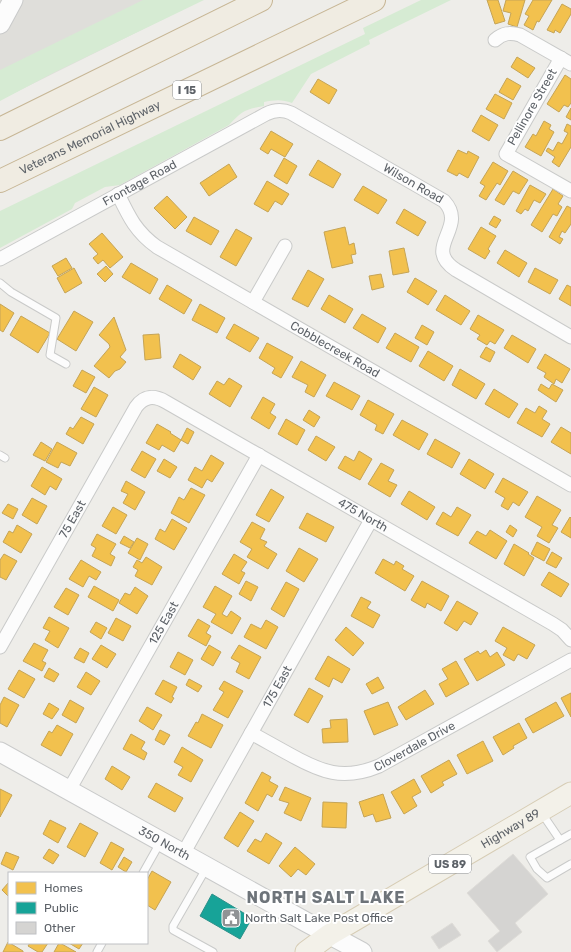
<svg xmlns="http://www.w3.org/2000/svg" width="571" height="952" font-family="Rubik,sans-serif">
<style>
.industrial{fill:#dfdeda}
.green{fill:#d6ebd3}
.homes{fill:#f2c14e;stroke:#c5a456}
.public{fill:#17a398;stroke:#2c908a}
.building{fill:#d5d4d2;stroke:#dedcd8}
.lines{fill:none;stroke-linecap:round;stroke-linejoin:round}
.lane-casing{stroke:#c9cac9;stroke-width:9}
.street-casing{stroke:#c9cac9;stroke-width:15}
.secondary-casing{stroke:#c9caca;stroke-width:21}
.primary-casing{stroke:#d7cdb5;stroke-width:23}
.highway-casing{stroke:#c7b695;stroke-width:24}
.lane{stroke:#fcfcfc;stroke-width:7}
.street{stroke:#fcfcfc;stroke-width:13}
.secondary{stroke:#fcfcfc;stroke-width:19}
.primary{stroke:#f3f1e9;stroke-width:21}
.highway{stroke:#f0ece2;stroke-width:22}
.labels{text-anchor:middle;stroke-width:4;stroke-linejoin:round;paint-order:stroke}
.shield{fill:#fff;stroke:#8e9195;stroke-width:1}
.shield-label{font-size:11px;font-weight:bold;fill:#5d6268}
.street-label{font-size:12px;fill:#5d6268;stroke:#fff}
.poi-label{font-size:12px;fill:#5d6268;stroke:#fff;text-anchor:start}
.district-label{font-size:16px;font-weight:bold;letter-spacing:1px;fill:#6e747a;stroke:#fff}
</style>
<rect width="100%" height="100%" fill="#eeede9"/>
<path class="industrial" d="M0,0H202L0,100Z"/>
<g class="green">
<path d="M143,0H204L55,72L0,101V70Z"/>
<path d="M421,0H451L369,40L370,44L311,74L292,103C282,99 274,100 264,102V106C245,109 242,111 229,125L120,185L105,187L75,203L72,209L0,248V211L365,34L363,28Z"/>
</g>
<g class="homes">
<path d="M487,0H498L505,21L495,24Z"/>
<path d="M506,0H525L517,27L508,24L511,13L503,11Z"/>
<path d="M533,0H552L539,22L537,21L533,30L524,25L529,16L525,14Z"/>
<path d="M562,4L571,9V14L560,33L555,30L554,33L547,30Z"/>
<path d="M517,57L535,68L528,78L511,67Z"/>
<path d="M565,75L571,79V103L568,107L564,105L559,112L547,104Z"/>
<path d="M507,78L521,86L513,100L499,92Z"/>
<path d="M318,79L337,90L329,104L310,92Z"/>
<path d="M495,94L512,103L504,119L486,109Z"/>
<path d="M571,108V120L566,117Z"/>
<path d="M481,115L498,125L489,141L472,131Z"/>
<path d="M544,121L551,125L549,129L554,132L541,156L525,147L533,134L536,136Z"/>
<path d="M567,124L571,126V147L559,167L552,162L555,157L546,151L548,148L553,151L558,142L562,144L568,133L564,131Z"/>
<path d="M271,131L293,144L285,157L271,149L268,154L260,149Z"/>
<path d="M458,150L467,154L468,151L479,157L468,178L459,173L457,176L447,171Z"/>
<path d="M284,158L297,166L287,184L274,176Z"/>
<path d="M318,160L341,174L333,188L309,175Z"/>
<path d="M493,162L508,171L500,185L497,183L486,200L479,196L485,186L480,183Z"/>
<path d="M229,164L237,177L209,196L200,183Z"/>
<path d="M513,171L528,180L519,194L513,191L504,205L495,200Z"/>
<path d="M267,181L289,194L282,205L275,201L268,212L254,204Z"/>
<path d="M530,185L546,194L540,203L534,200L528,211L525,209L521,214L516,211Z"/>
<path d="M363,186L387,200L378,214L354,200Z"/>
<path d="M553,189L563,196L558,204L562,207L557,216L553,214L542,232L531,225Z"/>
<path d="M167,196L187,217L175,229L154,208Z"/>
<path d="M567,206L571,208V224L565,233L562,231L559,237L563,239L560,244L549,237Z"/>
<path d="M404,209L426,222L418,236L396,223Z"/>
<path d="M494,216L501,220L496,228L489,224Z"/>
<path d="M194,217L219,231L211,245L186,231Z"/>
<path d="M345,227L349,245L354,243L356,254L351,255L353,263L332,268L324,232Z"/>
<path d="M481,227L496,236L488,249L490,251L485,259L468,249Z"/>
<path d="M236,229L252,238L236,266L220,257Z"/>
<path d="M102,233L123,257L110,268L103,260L98,264L93,258L98,254L89,244Z"/>
<path d="M404,248L409,272L393,275L389,251Z"/>
<path d="M505,250L527,263L519,277L497,263Z"/>
<path d="M66,258L72,268L58,276L52,266Z"/>
<path d="M131,263L158,279L150,294L122,277Z"/>
<path d="M106,266L113,274L105,282L97,274Z"/>
<path d="M74,268L82,283L65,293L57,278Z"/>
<path d="M535,268L558,280L550,294L528,282Z"/>
<path d="M308,270L324,279L308,307L292,299Z"/>
<path d="M381,274L384,287L372,290L369,276Z"/>
<path d="M415,278L437,291L428,305L407,292Z"/>
<path d="M167,285L192,300L184,314L159,299Z"/>
<path d="M567,285L571,287V306L559,299Z"/>
<path d="M329,295L353,309L345,323L321,309Z"/>
<path d="M445,295L470,311L461,325L436,310Z"/>
<path d="M0,304L14,313L3,332L0,330Z"/>
<path d="M200,304L225,318L217,333L192,320Z"/>
<path d="M74,311L93,322L76,351L57,339Z"/>
<path d="M362,314L386,328L378,343L353,328Z"/>
<path d="M478,315L504,330L495,344L490,341L487,345L477,339L480,335L470,329Z"/>
<path d="M21,316L50,333L38,353L10,335Z"/>
<path d="M114,317L126,350L120,357L126,362L120,369L115,371L109,378L94,366L110,347L109,344L99,335Z"/>
<path d="M234,324L259,338L250,352L226,338Z"/>
<path d="M422,325L434,332L427,345L415,338Z"/>
<path d="M395,333L419,347L411,362L386,348Z"/>
<path d="M159,334L161,358L145,360L143,335Z"/>
<path d="M512,335L536,349L528,363L504,348Z"/>
<path d="M267,343L293,357L281,378L272,373L275,368L259,358Z"/>
<path d="M486,347L495,352L490,362L480,357Z"/>
<path d="M428,351L453,366L444,381L419,366Z"/>
<path d="M180,354L201,367L193,380L173,367Z"/>
<path d="M545,354L570,369L562,383L556,379L554,384L544,377L546,373L537,368Z"/>
<path d="M301,361L326,375L314,397L305,392L308,385L292,377Z"/>
<path d="M460,369L485,384L476,399L452,385Z"/>
<path d="M82,370L95,377L86,393L73,386Z"/>
<path d="M229,378L242,386L230,407L209,394L217,381L224,385Z"/>
<path d="M334,382L360,396L352,410L326,396Z"/>
<path d="M541,384L549,389L552,384L563,390L556,402L538,390Z"/>
<path d="M94,387L108,395L96,417L81,409Z"/>
<path d="M494,389L518,404L509,418L485,404Z"/>
<path d="M263,397L275,404L270,413L276,417L269,429L251,418Z"/>
<path d="M368,400L394,414L383,434L375,430L377,425L360,415Z"/>
<path d="M539,406L547,411L542,419L550,424L542,437L517,423L526,408L535,413Z"/>
<path d="M309,410L320,417L314,427L303,420Z"/>
<path d="M81,417L94,424L83,444L66,434L70,427L73,429Z"/>
<path d="M286,419L305,430L297,445L278,434Z"/>
<path d="M402,420L428,434L419,450L393,435Z"/>
<path d="M157,424L171,432L170,433L181,440L174,452L162,445L159,450L146,443Z"/>
<path d="M561,427L571,433V454L551,442Z"/>
<path d="M187,428L194,432L188,444L181,440Z"/>
<path d="M316,436L335,447L326,461L308,450Z"/>
<path d="M435,439L460,453L452,468L427,454Z"/>
<path d="M41,442L52,449L45,461L33,455Z"/>
<path d="M57,442L77,453L70,466L61,462L58,468L46,462Z"/>
<path d="M142,451L156,459L145,478L131,470Z"/>
<path d="M359,451L372,459L360,480L338,468L345,456L354,461Z"/>
<path d="M211,455L224,463L212,482L207,479L202,488L188,480L195,467L202,471Z"/>
<path d="M164,459L177,467L170,478L157,471Z"/>
<path d="M469,459L494,474L485,489L460,474Z"/>
<path d="M381,463L394,470L388,481L397,485L390,497L368,484Z"/>
<path d="M42,467L62,479L56,490L50,486L45,495L31,486Z"/>
<path d="M503,478L528,492L519,506L513,502L508,510L501,506L505,498L495,492Z"/>
<path d="M126,481L145,492L135,510L123,503L128,494L121,491Z"/>
<path d="M191,488L205,495L189,523L171,513L179,497L184,500Z"/>
<path d="M271,489L284,497L269,522L256,515Z"/>
<path d="M409,491L435,507L427,520L401,504Z"/>
<path d="M537,496L561,510L552,525L558,528L549,543L537,536L542,527L525,517Z"/>
<path d="M32,498L47,506L37,524L22,515Z"/>
<path d="M8,504L18,509L13,519L2,513Z"/>
<path d="M113,507L127,515L116,534L102,526Z"/>
<path d="M457,507L471,515L458,536L436,524L443,512L451,517Z"/>
<path d="M307,513L334,527L326,542L299,528Z"/>
<path d="M570,517L571,518V538L561,532Z"/>
<path d="M172,519L187,528L174,550L155,539L160,529L165,532Z"/>
<path d="M252,522L265,529L260,539L267,542L264,546L277,554L268,569L247,557L252,549L240,542Z"/>
<path d="M17,525L32,534L21,553L3,542L9,531L13,533Z"/>
<path d="M510,525L517,530L513,537L506,532Z"/>
<path d="M490,530L507,541L496,559L469,543L477,531L486,536Z"/>
<path d="M97,534L116,544L110,554L115,557L111,566L92,556L96,548L91,545Z"/>
<path d="M124,536L134,542L130,548L120,543Z"/>
<path d="M137,538L148,544L140,560L128,553Z"/>
<path d="M537,542L550,549L544,561L531,554Z"/>
<path d="M514,544L529,553L528,554L534,558L524,576L504,564Z"/>
<path d="M299,548L318,559L304,582L286,571Z"/>
<path d="M552,552L562,558L556,568L546,563Z"/>
<path d="M4,554L17,561L6,580L0,577V560Z"/>
<path d="M234,554L247,562L241,571L245,573L239,584L222,574Z"/>
<path d="M146,557L162,567L152,585L135,576L138,570L133,567L137,560L142,563Z"/>
<path d="M383,559L394,565L396,561L404,566L402,569L414,576L405,591L375,573Z"/>
<path d="M81,560L101,572L96,580L89,576L83,587L69,579Z"/>
<path d="M549,572L569,584L561,597L541,585Z"/>
<path d="M246,581L258,587L251,601L239,594Z"/>
<path d="M422,581L449,596L441,611L427,603L425,608L411,600Z"/>
<path d="M286,582L299,589L284,617L271,609Z"/>
<path d="M94,586L119,600L113,611L88,597Z"/>
<path d="M215,586L232,596L222,614L227,617L231,611L241,618L232,634L211,622L216,614L203,607Z"/>
<path d="M135,587L148,596L137,614L119,603L125,593L130,595Z"/>
<path d="M66,588L79,595L68,615L54,607Z"/>
<path d="M361,597L371,602L367,608L380,615L373,628L351,616Z"/>
<path d="M457,601L478,613L471,625L464,621L457,631L444,623Z"/>
<path d="M49,617L69,628L58,648L45,640L50,631L43,628Z"/>
<path d="M116,618L131,626L123,641L108,633Z"/>
<path d="M198,619L210,626L206,633L211,636L206,646L188,636Z"/>
<path d="M266,620L278,627L266,649L244,637L251,624L261,629Z"/>
<path d="M96,622L107,628L101,639L90,632Z"/>
<path d="M346,627L364,643L353,656L335,640Z"/>
<path d="M503,627L535,645L527,659L518,654L514,661L503,655L507,648L495,641Z"/>
<path d="M34,643L48,650L42,661L46,663L42,671L23,661Z"/>
<path d="M101,645L116,654L107,668L92,659Z"/>
<path d="M209,645L221,652L213,666L201,659Z"/>
<path d="M239,645L261,657L249,679L236,672L240,663L231,658Z"/>
<path d="M80,648L89,653L84,663L74,658Z"/>
<path d="M486,650L490,657L497,652L505,665L477,681L464,659L478,651L480,654Z"/>
<path d="M178,652L193,660L185,675L170,667Z"/>
<path d="M328,656L350,669L342,683L333,678L329,687L315,679Z"/>
<path d="M456,661L469,684L446,697L439,684L448,679L442,669Z"/>
<path d="M49,668L59,674L54,682L44,677Z"/>
<path d="M19,670L35,679L24,698L8,689Z"/>
<path d="M86,672L100,681L91,695L77,687Z"/>
<path d="M378,677L384,688L372,694L366,684Z"/>
<path d="M189,679L202,686L198,692L186,685Z"/>
<path d="M163,680L177,687L172,697L174,698L171,703L155,694Z"/>
<path d="M224,681L243,691L228,718L213,710L224,692L219,689Z"/>
<path d="M309,688L323,696L308,723L294,715Z"/>
<path d="M425,690L434,704L406,720L398,707Z"/>
<path d="M571,693V717L561,698Z"/>
<path d="M4,697L19,705L7,727L0,723V705Z"/>
<path d="M70,700L84,708L76,723L62,715Z"/>
<path d="M388,702L398,725L374,735L364,711Z"/>
<path d="M556,702L564,716L533,733L525,719Z"/>
<path d="M49,703L59,709L52,719L43,714Z"/>
<path d="M147,707L162,715L153,730L139,721Z"/>
<path d="M202,714L223,725L211,748L188,736L196,722L198,723Z"/>
<path d="M347,719L348,742L323,743L322,729L331,728L330,720Z"/>
<path d="M519,723L527,738L513,746L514,748L503,755L493,737Z"/>
<path d="M57,725L73,734L61,756L41,745L49,731L52,733Z"/>
<path d="M160,730L170,735L164,745L155,740Z"/>
<path d="M131,734L145,742L141,749L147,753L144,760L123,749Z"/>
<path d="M483,741L493,761L467,774L457,755Z"/>
<path d="M182,747L203,760L191,782L178,775L183,767L174,762Z"/>
<path d="M449,760L457,774L442,782L444,785L431,793L421,776Z"/>
<path d="M112,766L130,777L122,790L105,779Z"/>
<path d="M262,772L271,777L269,781L278,786L272,797L267,794L258,811L245,803Z"/>
<path d="M414,779L421,792L412,797L417,806L404,814L391,792Z"/>
<path d="M156,783L183,798L175,812L148,797Z"/>
<path d="M285,787L311,798L301,821L284,813L289,803L279,800Z"/>
<path d="M0,789L12,795L0,817Z"/>
<path d="M383,794L391,818L376,822L373,814L364,817L359,802Z"/>
<path d="M323,802L347,803L346,828L322,827Z"/>
<path d="M240,812L254,821L238,847L224,838Z"/>
<path d="M50,820L66,828L58,843L43,834Z"/>
<path d="M80,823L98,833L85,857L67,847Z"/>
<path d="M266,833L282,843L269,864L247,851L255,839L261,842Z"/>
<path d="M111,842L124,849L112,870L100,863Z"/>
<path d="M295,847L315,864L306,875L298,869L291,877L279,866Z"/>
<path d="M49,849L59,855L53,864L43,858Z"/>
<path d="M6,852L19,857L13,870L1,864Z"/>
<path d="M124,857L132,862L126,872L118,867Z"/>
<path d="M152,871L171,882L155,910L147,905V880Z"/>
<path d="M9,882V897L2,890Z"/>
<path d="M8,942L23,951V952H3Z"/>
<path d="M30,943H48L42,952H38L28,946Z"/>
<path d="M59,943H60L76,952H54Z"/>
<path d="M69,943H83L79,949Z"/>
</g>
<path class="public" d="M212,894L252,918L240,939L200,916Z"/>
<g class="building">
<path d="M513,854L548,894L515,923L522,932L497,952L488,941L500,931L467,893Z"/>
<path d="M452,923L461,935L439,949L431,937Z"/>
</g>
<g class="lines">
<g class="lane-casing">
<g id="lane">
<path d="M0,283L11,292L56,318L50,355L66,364"/>
<path d="M0,455L5,458"/>
<path d="M541,812L560,840"/>
<path d="M571,834L530,857L537,869L547,878L571,864"/>
<path d="M207,867L173,926V930L213,952"/>
<path d="M143,873L161,841"/>
<path d="M97,952L102,943"/>
</g>
</g>
<g class="street-casing">
<g id="street">
<path d="M495,40C503,33 510,32 520,35L571,64"/>
<path d="M561,58L506,154L571,191"/>
<path id="s1" d="M118,194C129,217 136,232 157,247L571,485"/>
<path id="s2" d="M0,259L266,114C274,110 282,109 291,113L444,201C469,228 421,247 456,270L571,337"/>
<path d="M253,302L285,246"/>
<path id="s3" d="M0,647L136,407C144,396 154,395 166,402L553,624L562,630L571,640"/>
<path id="s4" d="M251,733C264,740 276,747 289,754C321,772 343,781 379,766L571,660"/>
<path id="s5" d="M69,790L259,455"/>
<path id="s6" d="M183,854L371,520"/>
</g>
</g>
<g class="secondary-casing">
<g id="secondary">
<path d="M0,24L13,0"/>
<path id="s7" d="M0,752L306,922L362,952"/>
</g>
</g>
<g class="primary-casing">
<g id="primary">
<path id="s8" d="M306,952L329,935L571,793"/>
</g>
</g>
<g class="highway-casing">
<g id="highway">
<path d="M0,129L261,0"/>
<path id="s9" d="M0,181L374,0"/>
</g>
</g>
<use href="#lane" class="lane"/>
<use href="#street" class="street"/>
<use href="#secondary" class="secondary"/>
<use href="#primary" class="primary"/>
<use href="#highway" class="highway"/>
</g>
<defs>
<g id="civic-square" transform="scale(1)"><rect x="-9" y="-9" width="18" height="18" rx="4" fill="#909395" stroke="#fff"/><path d="M-.6-6.5H3V-4.5H.6V-3L4-1V1h2V6H-6V1h2V-1L-.6-3ZM-1.2 2.5V6h2.4V2.5Z" fill="#fff"/></g>
</defs>
<g fill-rule="evenodd">
<use href="#civic-square" x="231" y="918"/>
</g>
<g class="labels">
<g class="shield">
<rect x="173" y="81" width="28" height="18" rx="3"/>
<rect x="429" y="855" width="42" height="18" rx="3"/>
</g>
<g class="shield-label">
<text x="187" y="94">I 15</text>
<text x="450" y="868">US 89</text>
</g>
<g class="street-label">
<text transform="translate(532 107) rotate(-60)" y="4">Pellinore Street</text>
<text dy="4" stroke="none"><textPath href="#s9" startOffset="100">Veterans Memorial Highway</textPath></text>
<text dy="4" stroke="none"><textPath href="#s2" startOffset="159">Frontage Road</textPath></text>
<text dy="4" stroke="none"><textPath href="#s2" startOffset="470">Wilson Road</textPath></text>
<text dy="4" stroke="none"><textPath href="#s1" startOffset="272">Cobblecreek Road</textPath></text>
<text dy="4" stroke="none"><textPath href="#s3" startOffset="537">475 North</textPath></text>
<text dy="4" stroke="none"><textPath href="#s3" startOffset="147">75 East</textPath></text>
<text dy="4" stroke="none"><textPath href="#s5" startOffset="192">125 East</textPath></text>
<text dy="4" stroke="none"><textPath href="#s6" startOffset="192">175 East</textPath></text>
<text dy="4" stroke="none"><textPath href="#s4" startOffset="179">Cloverdale Drive</textPath></text>
<text dy="4" stroke="none"><textPath href="#s8" startOffset="239">Highway 89</textPath></text>
<text dy="4" stroke="none"><textPath href="#s7" startOffset="188">350 North</textPath></text>
</g>
<g class="poi-label">
<text x="245" y="922">North Salt Lake Post Office</text>
</g>
<g class="district-label">
<text x="326" y="903">NORTH SALT LAKE</text>
</g>
</g>
<rect x="8" y="872" width="140" height="72" fill="#ffffff" stroke="#bec0c3"/>
<rect x="16" y="882" width="20" height="12" fill="#f2c14e" stroke="#bec0c3"/>
<text x="44" y="892" font-size="12" fill="#5d6268">Homes</text>
<rect x="16" y="902" width="20" height="12" fill="#17a398" stroke="#bec0c3"/>
<text x="44" y="912" font-size="12" fill="#5d6268">Public</text>
<rect x="16" y="922" width="20" height="12" fill="#d5d4d2" stroke="#bec0c3"/>
<text x="44" y="932" font-size="12" fill="#5d6268">Other</text>
</svg>
